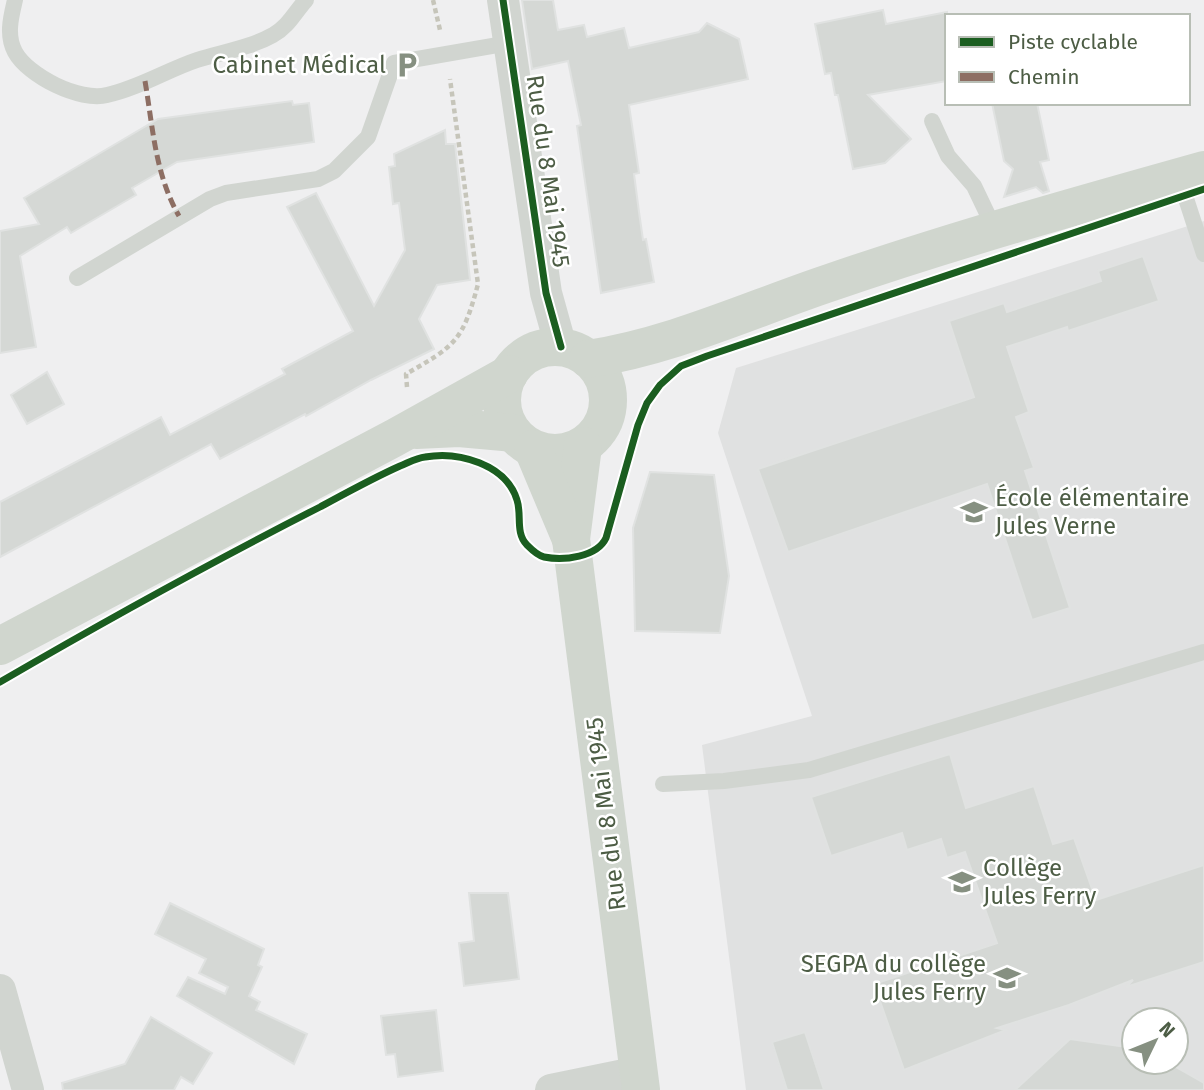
<svg xmlns="http://www.w3.org/2000/svg" width="1204" height="1090" font-family="'Fira Sans',sans-serif">
<style>
.education{fill:#e0e1e1;fill-rule:evenodd}
.building{fill:#d5d8d5;stroke:#e0e2e1;stroke-width:2}
.lines{fill:none;stroke-linecap:round;stroke-linejoin:round}
.path{stroke:#c6c5ba;stroke-width:4.5;stroke-dasharray:5 3.5;stroke-linecap:butt}
.lane{stroke:#d1d5d0;stroke-width:16}
.street{stroke:#d1d5d0;stroke-width:32}
.secondary{stroke:#d0d6ce;stroke-width:38}
.quiet{stroke:#8d6e63;stroke-width:5;stroke-dasharray:10 5;stroke-linecap:butt}
.cycleway-casing{stroke:#fff;stroke-width:11}
.cycleway{stroke:#1b5e20;stroke-width:7}
.labels{text-anchor:middle;stroke-width:5;stroke-linejoin:round;paint-order:stroke}
.poi-label{font-size:24px;fill:#4d5d45;stroke:#fff;text-anchor:end}
.street-label{font-size:24px;fill:#4d5d45;stroke:#fff}
</style>
<rect width="100%" height="100%" fill="#efeff0"/>
<path class="education" d="M1204,221V1090H746L702,745L812,716L718,433L736,368ZM1134,1020H1176V1062H1134Z"/>
<g class="building">
<path d="M522,0H553L558,30L584,25L587,37L624,28L629,48L699,32L707,23L739,39L748,79L629,105L639,173L634,174L639,212L643,240L646,239L654,282L601,293L577,126L581,125L568,61L532,69Z"/>
<path d="M883,10L886,24L947,12V81L868,95L911,139L885,163L853,169L838,95H835L831,73L825,74L815,24Z"/>
<path d="M292,101L293,105L309,103L314,142L177,162L132,188L136,195L71,233L67,227L20,256L36,347L0,353V231L39,224L24,198L158,119Z"/>
<path d="M992,103H1037L1049,160L1040,162L1049,191L1043,193L1036,187L1004,197L1013,169L1004,161Z"/>
<path d="M445,130L446,144H455L470,280L437,285L419,319L434,349L371,380L306,416L305,414L220,459L211,444L0,557V502L161,417L170,435L285,374L282,369L353,331L287,207L316,193L374,306L405,250L399,203L393,204L389,167L395,166L394,154Z"/>
<path d="M1143,256L1159,301L1068,331L1067,327L1007,347L1029,412L1016,417L1034,468L1025,471L1070,608L1032,620L987,484L788,552L758,469L974,397L949,321L1004,303L1007,312L1101,281L1098,271Z"/>
<path d="M47,372L64,404L27,424L11,395Z"/>
<path d="M650,472L714,475L729,576L720,633L635,631L633,528Z"/>
<path d="M950,754L966,808L1034,786L1053,844L1074,838L1096,900L1204,865V962L1126,987L1133,980L1069,1005L997,1028L1006,1030L904,1070L874,984L997,943L965,852L947,858L941,839L907,850L902,833L831,856L811,797Z"/>
<path d="M469,893H508L519,979L464,986L459,943L474,941Z"/>
<path d="M170,903L264,949L258,965L262,967L249,996L260,1002L256,1010L307,1034L294,1064L177,996L188,977L225,994L228,987L199,973L206,959L155,934Z"/>
<path d="M436,1010L443,1071L398,1077L395,1054L386,1055L381,1016Z"/>
<path d="M151,1017L212,1053L193,1084L181,1077L174,1090H63L62,1083L125,1064Z"/>
<path d="M805,1032L824,1090H787L772,1042Z"/>
<path d="M1070,1039L1134,1048V1062H1167L1204,1083V1090H1015Z"/>
</g>
<g class="lines">
<g class="path">
<path d="M433,0L440,30"/>
<path d="M407,387L406,374C455,346 463,341 478,284L450,79"/>
</g>
<g class="lane">
<path d="M15,0C11,17 6,35 15,52C28,76 80,102 107,95C139,88 167,70 197,60C222,52 250,48 273,35C288,27 295,12 306,0"/>
<path d="M932,121L948,156L974,186L995,230"/>
<path d="M1179,177L1204,254"/>
<path d="M77,278L210,199L226,193L318,179L334,171L368,137L394,63L510,43"/>
<path d="M663,784L724,781L809,770L1204,652"/>
</g>
<g class="street">
<path d="M503,0L546,293L561,347"/>
<path d="M0,990L28,1090"/>
<path d="M551,1090L639,1072"/>
</g>
<g class="secondary">
<circle cx="555" cy="400" r="53"/>
<path d="M588,359C673,346 751,309 832,282C954,240 1079,205 1204,170"/>
<path d="M416,430L459,428L513,433"/>
<path d="M583,446L571,539L641,1090"/>
<path d="M533,449L570,537"/>
<path d="M0,646L394,438L509,374"/>
</g>
<path class="quiet" d="M145,81C153,128 155,174 179,216"/>
<g class="cycleway-casing">
<g id="cycleway">
<path d="M503,0L546,293L561,347"/>
<path d="M0,682C105,621 212,562 320,507C346,493 373,478 400,466C408,463 416,458 425,457C458,451 506,464 517,500C522,515 515,533 527,545C532,550 539,556 544,557C564,561 597,557 606,538L638,425L647,403L660,385L681,366L707,356L1204,189"/>
</g>
</g>
<use href="#cycleway" class="cycleway"/>
</g>
<defs>
<g id="parking-bare" transform="scale(2.1)"><path d="M-3.5-5.5H1a3.5 3.5 0 0 1 0 7H-1V5.5H-3.5ZM-1-3.4V-.6H.8a1.4 1.4 0 0 0 0-2.8Z" fill="#869081" stroke="#fff" stroke-width="2.5" paint-order="stroke"/></g>
<g id="school-bare" transform="scale(2.1)"><path d="M0-5L7-2L0 1L-7-2ZM-4 1L0 2.5L4 1V4Q0 6-4 4Z" fill="#869081" stroke="#fff" stroke-width="2.5" paint-order="stroke"/></g>
</defs>
<g fill-rule="evenodd">
<use href="#parking-bare" x="407" y="65"/>
<use href="#school-bare" x="974" y="512"/>
<use href="#school-bare" x="962" y="882"/>
<use href="#school-bare" x="1007" y="978"/>
</g>
<g class="labels">
<g class="poi-label">
<text x="386" y="73">Cabinet Médical</text>
<text x="995" y="506" text-anchor="start">École élémentaire<tspan x="995" dy="28">Jules Verne</tspan></text>
<text x="983" y="876" text-anchor="start">Collège<tspan x="983" dy="28">Jules Ferry</tspan></text>
<text x="986" y="972">SEGPA du collège<tspan x="986" dy="28">Jules Ferry</tspan></text>
</g>
<g class="street-label">
<text transform="translate(548 171) rotate(82)" y="8">Rue du 8 Mai 1945</text>
<text transform="translate(606 814) rotate(-97)" y="8">Rue du 8 Mai 1945</text>
</g>
</g>
<rect x="945" y="14" width="245" height="91" fill="#ffffff" stroke="#b8beb5" stroke-width="2"/>
<rect x="959" y="37" width="35" height="10" fill="#1b5e20" stroke="#b8beb5" stroke-width="2"/>
<text x="1008" y="49" font-size="21" fill="#4d5d45">Piste cyclable</text>
<rect x="959" y="72" width="35" height="10" fill="#8d6e63" stroke="#b8beb5" stroke-width="2"/>
<text x="1008" y="84" font-size="21" fill="#4d5d45">Chemin</text>
<g transform="translate(1155 1041) rotate(47)"><circle r="33" fill="#ffffff" stroke="#b8beb5" stroke-width="2"/>
<path d="M0-5L12 26L0 18L-12 26Z" fill="#869081"/>
<text y="-10" font-size="19" font-weight="bold" text-anchor="middle" fill="#4d5d45">N</text>
</g>
</svg>
